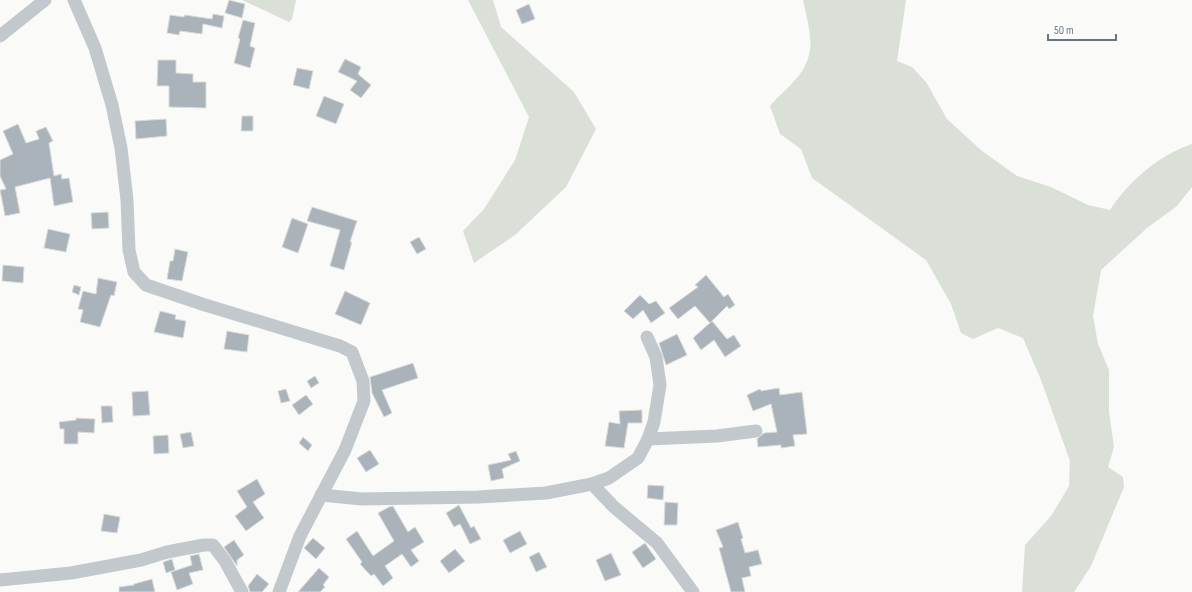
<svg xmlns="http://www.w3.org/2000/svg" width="1192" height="592" font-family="'Sofia Sans Condensed',sans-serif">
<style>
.green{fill:#dadfd7}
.building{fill:#aab3b9;stroke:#dcdcda}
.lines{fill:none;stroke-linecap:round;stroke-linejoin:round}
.minor{stroke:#c3c8cc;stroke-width:13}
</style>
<rect width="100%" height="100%" fill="#fafaf8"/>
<g class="green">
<path d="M242,0H296L292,19L289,22Z"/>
<path d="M468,0H493L501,27L574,92L596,129L566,187L515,235L474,263L463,231L484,209L515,160L529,117Z"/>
<path d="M803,0H906L897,61L912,67L926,82L947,119L982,151L1017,176L1051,187L1088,205L1110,210C1129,181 1159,155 1192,144V187L1177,206L1147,228L1101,270L1093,316L1098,344L1109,370V412L1114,447L1108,467L1123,477L1124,487L1091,566L1074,592H1022L1025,545L1051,516L1069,486L1070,461L1041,380L1023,338L998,328L973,339L961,333L951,304L926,260L812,178L801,149L780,134L770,106C778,96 788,89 796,79C819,52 809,31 803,0Z"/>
</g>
<g class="building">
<path d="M229,0L245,4L242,18L225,13Z"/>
<path d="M529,4L535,19L522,24L516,10Z"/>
<path d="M213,14L224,16L222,28L203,24L202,34L180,31L179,35L167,33L170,15L184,17L185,15L212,19Z"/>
<path d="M243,20L255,23L250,46L255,48L250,68L234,63L240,39L238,38Z"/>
<path d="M345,59L361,67L358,74L371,85L361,98L350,90L357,81L338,72Z"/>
<path d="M158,60H176V73L193,74V82H206V108L169,107V86H157Z"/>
<path d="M297,68L313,71L309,89L293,85Z"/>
<path d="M324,96L344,104L336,124L316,116Z"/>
<path d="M242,116H253V131H241Z"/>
<path d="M166,119L167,136L136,139L135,121Z"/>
<path d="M18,124L26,143L39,139L36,131L46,127L53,141L49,143L54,176L61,174L62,179L69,178L73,202L54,206L50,178L15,187L20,213L5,216L0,190L6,189L0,176V160L13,154L3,131Z"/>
<path d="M312,207L357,221L350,242H352L344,270L330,266L340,230L307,221Z"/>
<path d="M108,212L109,228L92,229L91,213Z"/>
<path d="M292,218L308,224L298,253L282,247Z"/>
<path d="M48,229L70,234L66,252L44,248Z"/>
<path d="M419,237L426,249L417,254L410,242Z"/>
<path d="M175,249L188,252L182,281L167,279L170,261H173Z"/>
<path d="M3,265L24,267L23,283L2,281Z"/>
<path d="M706,275L724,297L728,294L735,305L729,309L727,306L710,323L695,306L678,319L669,308L698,287L695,285Z"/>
<path d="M98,278L117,282L114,296L111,295L100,327L80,322L83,310L78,309L83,291L96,294Z"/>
<path d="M74,285L81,287L79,295L72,292Z"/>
<path d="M345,291L370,303L361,325L335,314Z"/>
<path d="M640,295L649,304L656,301L665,313L651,323L643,310L633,319L624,311Z"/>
<path d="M160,311L176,315L175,319L186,321L183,338L154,332Z"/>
<path d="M712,321L727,339L734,335L741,346L725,357L714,340L701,350L693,338Z"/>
<path d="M227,331L249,335L247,352L224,349Z"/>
<path d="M677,334L687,355L666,365L659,343Z"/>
<path d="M413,363L418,378L382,390L392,413L384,417L372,393L370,377Z"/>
<path d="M315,376L319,383L311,388L307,381Z"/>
<path d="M779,388L780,395L802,392L807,434L793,435L795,446L781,448V445L758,447L757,439L764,433L777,432L771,404L753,411L747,395L760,389L761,391Z"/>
<path d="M286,389L290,401L281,403L278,391Z"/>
<path d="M148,391L150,415L133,416L132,392Z"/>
<path d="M306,395L313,404L299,415L292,405Z"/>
<path d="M101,406H112L113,422L102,423Z"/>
<path d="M642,410V423H628L624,448L605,446L609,422L620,424L619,411Z"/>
<path d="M76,418L95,419L94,433L78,432V444H64V429H60L59,422L76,420Z"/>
<path d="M191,432L194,446L183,448L180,434Z"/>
<path d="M168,435L169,453L154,454L153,436Z"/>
<path d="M303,437L312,445L308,451L299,443Z"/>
<path d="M370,450L379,464L366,472L357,458Z"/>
<path d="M516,451L520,461L502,469L504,478L491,481L488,465L511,460L508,454Z"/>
<path d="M257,479L265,494L253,502L264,518L246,531L235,516L247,507L237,491Z"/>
<path d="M648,485L664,486L663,500L647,498Z"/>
<path d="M665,502L678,503L677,525H664Z"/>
<path d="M459,505L471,528L474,526L481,539L470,544L460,524L454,527L446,513Z"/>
<path d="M393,506L408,532L415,527L424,542L411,550L419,561L411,567L402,554L385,566L393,578L383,586L374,574L371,576L360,564L362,562L346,539L357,531L373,556L394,541L378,513L389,507Z"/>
<path d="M104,514L120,517L117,533L101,531Z"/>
<path d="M738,522L743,538L741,539L745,553L758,550L762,564L749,567L751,576L742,578L745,592H731L719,548L723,547L716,530Z"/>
<path d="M520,531L527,544L510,553L503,540Z"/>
<path d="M313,538L325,548L316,559L304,548Z"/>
<path d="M234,540L244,555L237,560V566L224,547Z"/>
<path d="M645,543L656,559L643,568L632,552Z"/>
<path d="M455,549L465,561L449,573L440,561Z"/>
<path d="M539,552L547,567L536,572L529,557Z"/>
<path d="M611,553L621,575L605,581L596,560Z"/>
<path d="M199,554L203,570L189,573L193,584L177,590L171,572L192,565L190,556Z"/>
<path d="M172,559L175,570L166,573L163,562Z"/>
<path d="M319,568L329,577L323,585L325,587L320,592H298Z"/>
<path d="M257,574L269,584L262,592H250L248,586Z"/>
<path d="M152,579L155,592H119V587L134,585V584Z"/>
</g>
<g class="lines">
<g class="minor">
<path d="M74,0L95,48L112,105L121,148L127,200L129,250L134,272L146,285L202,304L340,346L352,352L363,381L364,401L345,450L300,536L279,592"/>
<path d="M0,36L45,0"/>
<path d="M648,439L717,436L756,431"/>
<path d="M592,484L614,507L657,543L693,592"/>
<path d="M321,495L362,499L478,497L546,493L592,484L609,478L638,458L648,439L654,422L660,385L656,357L647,337"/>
<path d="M0,580L71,573L141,560L167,552L204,545H213L225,561L242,592"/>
</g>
</g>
<path d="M1048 34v6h68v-6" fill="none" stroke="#657683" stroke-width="2"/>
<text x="1054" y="34" font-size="12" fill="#657683" stroke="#ffffff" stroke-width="3" paint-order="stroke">50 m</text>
</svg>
